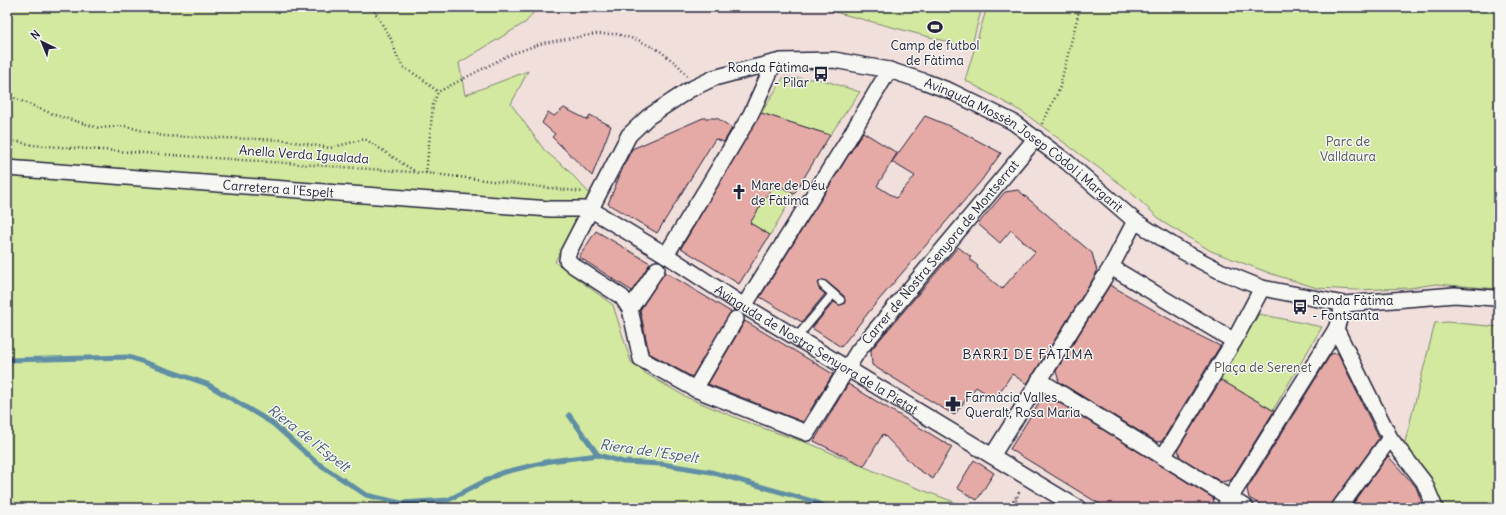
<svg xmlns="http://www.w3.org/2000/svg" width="1506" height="515" font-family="Delius,sans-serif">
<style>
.green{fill:#d2e99f;stroke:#7a866d}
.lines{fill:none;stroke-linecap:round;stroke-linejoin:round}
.stream{stroke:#618fa5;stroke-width:5}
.building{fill:#e5aaa6;stroke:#22223b}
.service-casing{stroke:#22223b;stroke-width:11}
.minor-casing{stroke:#22223b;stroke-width:18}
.path{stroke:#22223b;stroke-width:2.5;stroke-dasharray:1 3;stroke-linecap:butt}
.service{stroke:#f6f6f2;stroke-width:8}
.minor{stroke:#f6f6f2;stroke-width:15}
.labels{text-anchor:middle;stroke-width:3;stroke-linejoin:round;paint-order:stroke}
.poi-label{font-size:13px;fill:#22223b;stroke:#f6f6f2;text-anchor:start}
.park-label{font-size:13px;fill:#4e5454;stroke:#f6f6f2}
.street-label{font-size:13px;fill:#22223b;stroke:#f6f6f2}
.neighbourhood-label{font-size:14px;letter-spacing:1px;fill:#22223b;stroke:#f6f6f2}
.water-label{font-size:14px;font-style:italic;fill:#425970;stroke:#f6f6f2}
</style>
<rect width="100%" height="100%" fill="#f1dfdb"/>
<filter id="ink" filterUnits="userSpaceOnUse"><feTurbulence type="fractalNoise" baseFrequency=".025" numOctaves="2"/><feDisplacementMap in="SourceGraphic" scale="8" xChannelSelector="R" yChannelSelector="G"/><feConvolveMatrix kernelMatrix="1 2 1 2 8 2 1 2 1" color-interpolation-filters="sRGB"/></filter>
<g filter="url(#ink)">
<g class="green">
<path d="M7,7H538L526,22L459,63L465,95L528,71L511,104L545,151L566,168L589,193L555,262L613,305L631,362L645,373L686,397L754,425L813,445L888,477L970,508H7Z"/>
<path d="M816,7H982L971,48Z"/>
<path d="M987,7H1499V289L1436,284L1409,288L1356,290L1317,288L1272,274L1211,251L1164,223L1126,188L1024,113L965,80Z"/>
<path d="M784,77L823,80L860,92L830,135L761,113Z"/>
<path d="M774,182L794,194L770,235L750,223Z"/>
<path d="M1259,314L1322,327L1273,410L1219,379Z"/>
<path d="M1447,322L1499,327V508H1441L1404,446L1435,323Z"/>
</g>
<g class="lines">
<g class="stream">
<path d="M7,360L129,357L207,384L272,423L316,462L366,495L401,503L448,500L501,473L550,461L598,455L623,462L662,464L711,472L815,502L828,508"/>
<path d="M569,415L598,455"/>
</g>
</g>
<g class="building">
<path d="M564,108L588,120L590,115L611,126L592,176L552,137L555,134L542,123L548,112L554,116Z"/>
<path d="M761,113L830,135L794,194L775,183L750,223L770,235L739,284L681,248Z"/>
<path d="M925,116L952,127L1001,153L981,181L872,308L841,347L812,328L834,302L839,305L844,304L845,301L844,296L826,281L821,280L818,284L819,289L825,294L802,322L760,297L863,132L897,153L877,186L896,198L915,176L892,162Z"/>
<path d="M703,118H717L732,128L724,142L715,139L657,233L608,204L624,165L632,149Z"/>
<path d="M1018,190L1092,253L1097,271L1095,276L1027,384L1012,374L995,399L976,387L954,415L872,365L871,350L958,247L971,257L969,259L978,266L977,268L1002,289L1008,282L1035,252L1011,230L1000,243L978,224L1005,192Z"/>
<path d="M596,231L650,263L632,291L579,257Z"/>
<path d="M665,272L731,312L692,377L649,353L640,310Z"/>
<path d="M1110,285L1192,332L1220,346L1162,441L1157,442L1059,382L1056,371Z"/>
<path d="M745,321L833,374L803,422L708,384Z"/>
<path d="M1338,353L1379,438L1332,503L1330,508H1266L1249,498L1247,489L1331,354Z"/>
<path d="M1221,380L1274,411L1231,480L1221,482L1180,457L1178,449Z"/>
<path d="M848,384L952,447L933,479L916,468L883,434L864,466L814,441Z"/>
<path d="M1050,397L1213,498L1215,508H1106L1010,449L1040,401Z"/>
<path d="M1388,456L1416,487L1424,508H1350Z"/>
<path d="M974,460L994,473L977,500L957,488Z"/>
</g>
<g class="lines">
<g class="service-casing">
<g id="service">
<path d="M823,285L840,300"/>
<path d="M797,337L833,294"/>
</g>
</g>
<g class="minor-casing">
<g id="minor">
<path id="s1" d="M1036,138L858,351L807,433L695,389L641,359L630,309L622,297L574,266L567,260L568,253L629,135L648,117L689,90L714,78L748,69L781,61L834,60L889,70L926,82L950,91L1013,122L1067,162L1135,221L1182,251L1220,271L1262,288L1344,304L1455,295L1494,298L1499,300"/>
<path id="s2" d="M7,168L550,209H590L666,255L744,306L1078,508"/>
<path d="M666,255L707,188L751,114L774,63"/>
<path d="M1111,267L1234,341"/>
<path d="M744,306L846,143L889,70"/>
<path d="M630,309L657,269"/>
<path d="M1336,329L1390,438L1424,482L1435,508"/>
<path d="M1039,380L1246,508"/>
<path d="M695,389L736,319"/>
<path d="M992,456L1111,267L1135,221"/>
<path d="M1163,457L1234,341L1262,288"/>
<path d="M1224,508L1336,329L1344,304"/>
<path d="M1339,508L1390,438"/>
</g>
</g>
<g class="path">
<path d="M372,7L391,39L397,56L403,67L421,78L438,92"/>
<path d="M7,95L55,115L99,128L125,126L163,136L284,140L330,148L365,139L416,172"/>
<path d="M1042,124L1059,90L1080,7"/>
<path d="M7,139L32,145L426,173L584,192"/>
<path d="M426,173L433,105L438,92L509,55L543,43L596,34H616L638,40L660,51L679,66L687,76"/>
<path d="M1009,508L1016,497"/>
<path d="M1013,508L1020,490"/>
</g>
<use href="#service" class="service"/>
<use href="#minor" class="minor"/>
</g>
</g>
<defs>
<g id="stadium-bare" transform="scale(1.2)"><path d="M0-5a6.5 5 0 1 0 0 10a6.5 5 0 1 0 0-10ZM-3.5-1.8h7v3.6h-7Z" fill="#22223b" stroke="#f6f6f2" stroke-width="2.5" paint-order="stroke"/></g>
<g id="bus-bare" transform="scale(1.2)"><path d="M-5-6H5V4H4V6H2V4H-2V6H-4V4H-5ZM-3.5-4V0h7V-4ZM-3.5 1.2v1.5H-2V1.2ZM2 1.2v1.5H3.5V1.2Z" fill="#22223b" stroke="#f6f6f2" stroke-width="2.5" paint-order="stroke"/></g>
<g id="church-bare" transform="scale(1.2)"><path d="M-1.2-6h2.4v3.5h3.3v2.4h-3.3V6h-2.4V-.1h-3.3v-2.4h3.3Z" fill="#22223b" stroke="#f6f6f2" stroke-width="2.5" paint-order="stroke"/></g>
<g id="pharmacy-bare" transform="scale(1.2)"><path d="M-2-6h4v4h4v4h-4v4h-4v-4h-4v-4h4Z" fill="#22223b" stroke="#f6f6f2" stroke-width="2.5" paint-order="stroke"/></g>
</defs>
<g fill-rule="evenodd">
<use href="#stadium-bare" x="935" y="27"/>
<use href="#bus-bare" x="821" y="74"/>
<use href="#church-bare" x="739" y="192"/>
<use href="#bus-bare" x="1300" y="307"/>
<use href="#pharmacy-bare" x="953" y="404"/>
</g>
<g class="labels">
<g class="poi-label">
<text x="935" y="50" text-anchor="middle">Camp de futbol<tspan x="935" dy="15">de Fàtima</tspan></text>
<text x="809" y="72" text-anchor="end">Ronda Fàtima<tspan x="809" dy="15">- Pilar</tspan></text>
<text x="751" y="190">Mare de Déu<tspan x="751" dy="15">de Fàtima</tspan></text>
<text x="1312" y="305">Ronda Fàtima<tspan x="1312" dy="15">- Fontsanta</tspan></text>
<text x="965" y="402">Farmàcia Valles<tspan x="965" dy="15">Queralt, Rosa Maria</tspan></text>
</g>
<g class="park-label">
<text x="1348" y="146">Parc de<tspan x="1348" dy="15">Valldaura</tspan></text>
<text x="1263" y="372">Plaça de Serenet</text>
</g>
<g class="street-label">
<text dy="5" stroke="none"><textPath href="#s1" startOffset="1265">Avinguda Mossèn Josep Còdol i Margarit</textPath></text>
<text transform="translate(304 154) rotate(4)" y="5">Anella Verda Igualada</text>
<text dy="5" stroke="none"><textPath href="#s2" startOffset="272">Carretera a l'Espelt</textPath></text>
<text transform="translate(940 252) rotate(-50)" y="5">Carrer de Nostra Senyora de Montserrat</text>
<text dy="5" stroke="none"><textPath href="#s2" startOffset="851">Avinguda de Nostra Senyora de la Pietat</textPath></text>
</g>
<g class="neighbourhood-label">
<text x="1028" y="359">BARRI DE FÀTIMA</text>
</g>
<g class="water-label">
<text transform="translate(309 438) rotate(38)" y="5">Riera de l'Espelt</text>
<text transform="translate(649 451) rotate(8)" y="5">Riera de l'Espelt</text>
</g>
</g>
<rect width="1506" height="515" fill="none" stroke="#f6f6f2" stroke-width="24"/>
<rect x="12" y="12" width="1482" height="491" fill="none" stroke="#22223b" stroke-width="1.5" filter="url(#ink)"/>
<g transform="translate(42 42) rotate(317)" stroke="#f6f6f2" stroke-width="3" paint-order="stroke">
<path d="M0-3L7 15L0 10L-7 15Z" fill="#22223b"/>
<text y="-6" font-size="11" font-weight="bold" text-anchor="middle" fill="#22223b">N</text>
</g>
</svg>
